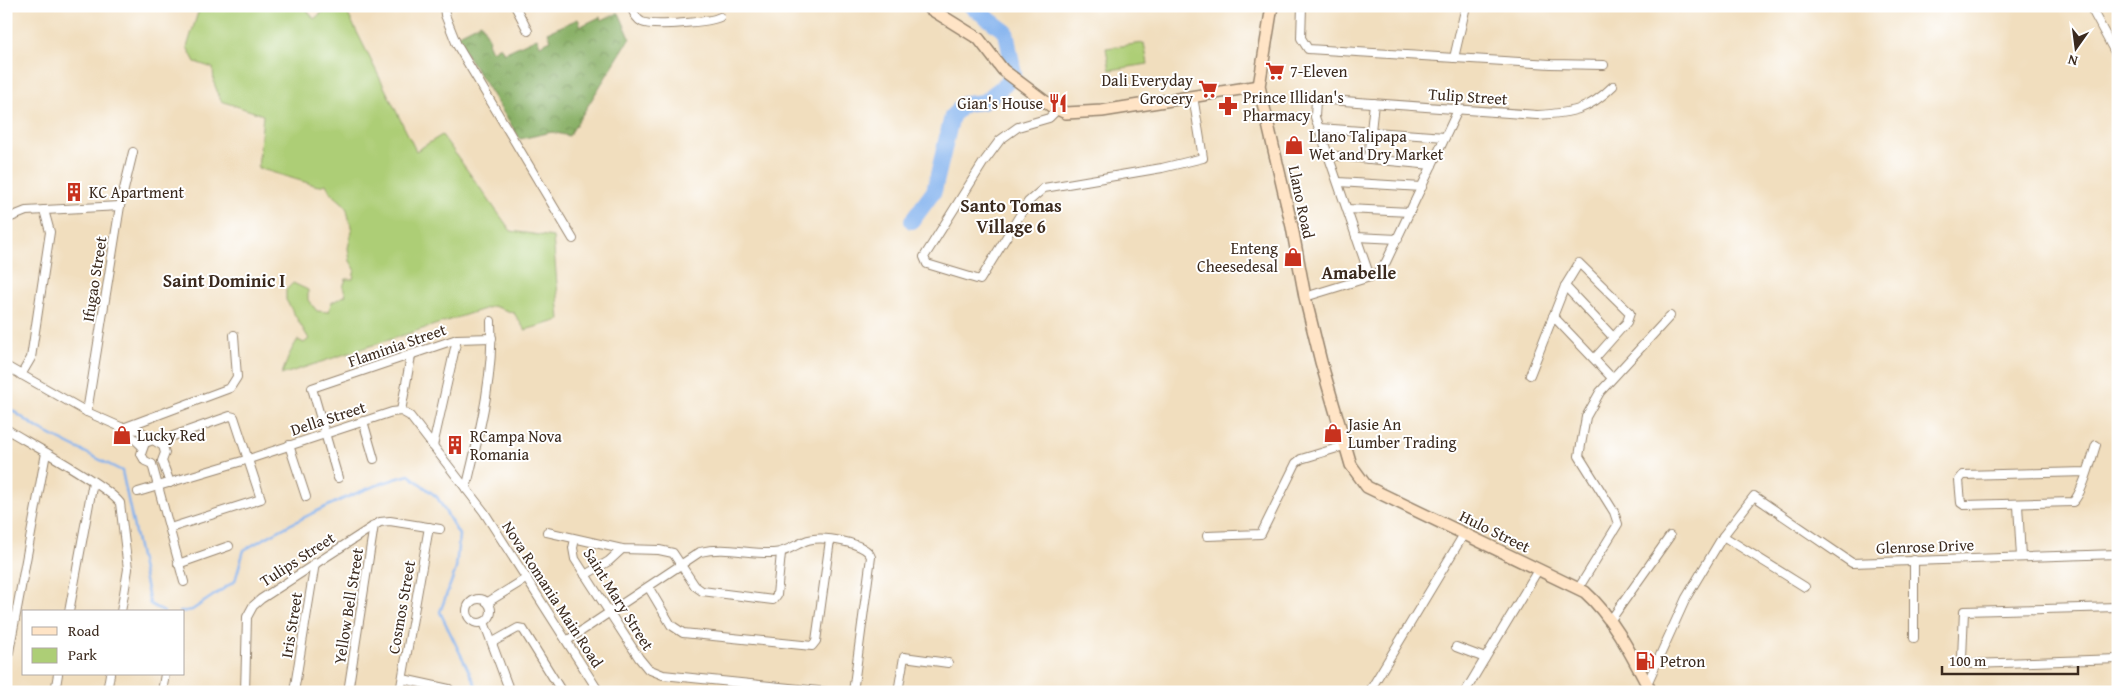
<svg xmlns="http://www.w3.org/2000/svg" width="2124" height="698" font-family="'Gentium Book Plus',serif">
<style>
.green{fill:#adce76;stroke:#747c4a}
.forest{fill:url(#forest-crowns);stroke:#626e42}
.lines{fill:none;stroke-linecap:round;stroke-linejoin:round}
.stream{stroke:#83b2ee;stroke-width:2.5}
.river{stroke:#83b2ee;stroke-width:16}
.street-casing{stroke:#96846e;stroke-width:10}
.secondary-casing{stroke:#96846e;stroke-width:14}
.street{stroke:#fff;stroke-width:8}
.secondary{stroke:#ffe4c6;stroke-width:11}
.labels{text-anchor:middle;stroke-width:4;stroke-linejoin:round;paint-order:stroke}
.poi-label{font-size:16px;fill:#3b2a1e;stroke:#fff;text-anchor:start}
.street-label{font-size:16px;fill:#3b2a1e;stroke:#fff}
.neighbourhood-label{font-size:18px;font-weight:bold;fill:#3b2a1e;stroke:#fff}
</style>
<defs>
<pattern id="forest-crowns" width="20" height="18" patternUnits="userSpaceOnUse" patternTransform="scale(1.25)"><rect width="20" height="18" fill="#8ab167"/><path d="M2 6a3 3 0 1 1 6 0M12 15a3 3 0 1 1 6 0" fill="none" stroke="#729054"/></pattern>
</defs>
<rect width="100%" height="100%" fill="#fff"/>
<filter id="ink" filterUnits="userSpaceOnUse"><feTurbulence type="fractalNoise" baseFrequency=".02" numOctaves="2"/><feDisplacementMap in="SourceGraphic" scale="10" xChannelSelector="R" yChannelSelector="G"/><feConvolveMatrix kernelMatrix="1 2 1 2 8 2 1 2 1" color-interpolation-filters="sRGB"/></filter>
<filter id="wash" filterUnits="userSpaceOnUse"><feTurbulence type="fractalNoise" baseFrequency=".0096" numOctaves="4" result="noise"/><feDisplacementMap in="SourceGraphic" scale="20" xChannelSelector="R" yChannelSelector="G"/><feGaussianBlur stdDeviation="1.12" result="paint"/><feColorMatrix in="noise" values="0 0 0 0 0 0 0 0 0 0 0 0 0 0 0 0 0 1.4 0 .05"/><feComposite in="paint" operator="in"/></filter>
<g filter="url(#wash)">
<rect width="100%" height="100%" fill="#f1debe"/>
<g class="green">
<path d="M200,6H304L314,19L330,6H344L416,151L442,135L511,231L553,237L560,320L525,330L514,313L493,306L281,375C287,363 289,351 298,340L304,343L309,339L286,300V290L293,283L308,290V300L317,311L329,312L331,303L346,295L343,287L346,279H353L355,269L350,261L348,248L352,231L346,206L331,193L326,184L318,186L258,168L263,115L221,101L214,83L213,68L195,62L187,47Z"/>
<path d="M1144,43L1148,64L1110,70L1106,48Z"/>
</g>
<path class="forest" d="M619,13L630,38L569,136L552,132L520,139L455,36L481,23L490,40L488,42L492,51L500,46L504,53L537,38L540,45L551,40L548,32L578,19L581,26L600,17L601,20Z"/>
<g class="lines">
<g class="stream">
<path d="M6,406L39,429L122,471L150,604L164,612"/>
<path d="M180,612L192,610L235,581L244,550C291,523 356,489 409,475L437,497L459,535L456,569L440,612L479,692"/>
</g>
<path class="river" d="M912,221L934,191L952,116L964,104L983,102L1005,85L1014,74L1006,32L971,6"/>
</g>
</g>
<g filter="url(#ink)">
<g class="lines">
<g class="street-casing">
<g id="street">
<path d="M444,6L445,15L457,45L573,239"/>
<path d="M515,6L528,31"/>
<path d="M631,6C633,12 636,19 642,22C653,27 711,22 720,17"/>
<path d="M1302,6L1301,38L1308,49L1551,64L1604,65"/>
<path d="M2090,6L2118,58"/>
<path d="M1454,58L1466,6"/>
<path d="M1057,110L1049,118L1018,127L1000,140L983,163L924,257L927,264L980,280L1028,202L1044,188L1162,168L1203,158L1193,96"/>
<path d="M1319,128L1445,137"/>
<path d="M1328,155L1432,165"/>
<path d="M1368,159L1374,103"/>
<path d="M1338,182L1422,187"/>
<path d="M1347,209L1410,212"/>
<path d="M6,219L26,211L120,206"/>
<path d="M1356,237L1398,239"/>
<path d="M1370,277L1315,117L1316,99L1537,115C1571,113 1588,111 1613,86"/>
<path d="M1565,286L1613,337"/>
<path d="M1305,297L1370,277L1379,271L1386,262L1458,110"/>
<path d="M1553,316L1612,378"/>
<path d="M6,366L87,412L123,428L139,430L153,440"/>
<path d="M21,375L31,358L50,232L44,210"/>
<path d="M1530,375L1565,286L1579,263L1630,313L1627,322L1595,358"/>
<path d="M401,411L411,356"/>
<path d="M87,412L120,206L133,152"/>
<path d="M363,421L374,459"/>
<path d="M123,428L230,388L237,377L234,335"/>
<path d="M123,428L142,446"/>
<path d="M6,429C29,443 108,486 120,503L128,569L121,612"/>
<path d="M289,445L306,497"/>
<path d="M433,446L457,339"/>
<path d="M2086,472L1963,475L1959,480L1961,503L1964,505L2073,502C2083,492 2091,460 2096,445"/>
<path d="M338,478L312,388L457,339L492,338"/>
<path d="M170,483L162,461L165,453L163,446L153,440L145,443L141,454L145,461L152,464L184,582"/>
<path d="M466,489C479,434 494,378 491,321"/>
<path d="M138,492L249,459L392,412L401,411L410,416L484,512L599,692"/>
<path d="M2018,505L2021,557"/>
<path d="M170,528L261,499L234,417L230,416L173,436"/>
<path d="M547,532L622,549L659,550L673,553L695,586L702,591L773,600L777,595L781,553"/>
<path d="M1207,536L1261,534L1296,463L1301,459L1344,446"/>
<path d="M1723,536L1805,587"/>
<path d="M575,539L573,548L575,559L639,658L648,669L663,675L828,692"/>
<path d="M178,564L229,546"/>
<path d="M585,575L609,561L622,549"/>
<path d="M649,588L671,625L683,633L812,646L816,641L830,540"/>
<path d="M1578,589L1618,524L1614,512L1579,456L1586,417L1600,392L1670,316"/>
<circle cx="479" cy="611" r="12"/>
<path d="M488,602L527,578"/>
<path d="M2118,607L1964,611L1962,658L1965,663L1971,664L2118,659"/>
<path d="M69,612L93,482"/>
<path d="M1610,621L1670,536"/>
<path d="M484,622L510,692"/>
<path d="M1914,638V560"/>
<path d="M568,640L700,552C725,546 748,554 773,553C786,553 796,544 808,540C823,536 866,542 871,557L853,692"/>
<path d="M493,642L518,628L523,629L562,692"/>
<path d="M1456,647L1485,658"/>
<path d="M6,668L46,453"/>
<path d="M403,679L449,689L452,692"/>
<path d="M1647,684L1686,598L1723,536L1754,496L1852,563L2118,554"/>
<path d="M55,692L58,674"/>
<path d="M107,692L110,674"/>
<path d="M162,692L165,674"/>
<path d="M245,692L247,617L253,606L261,599L380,522L390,521L440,529"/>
<path d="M294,692L315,563"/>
<path d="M348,692L374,525"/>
<path d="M400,692L429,527"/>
<path d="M898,692L904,657L948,663"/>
<path d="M1369,692L1464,534"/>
<path d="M1465,692L1538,570"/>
</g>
</g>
<g class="secondary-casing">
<g id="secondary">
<path d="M926,6L979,39L1003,70L1051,106L1066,113L1102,111L1259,86"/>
<path d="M1272,6L1259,86L1292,227L1305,297L1321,362L1351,465L1367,487L1585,592C1614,618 1633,658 1651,692"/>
</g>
</g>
<use href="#street" class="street"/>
<use href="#secondary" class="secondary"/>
</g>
</g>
<defs>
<g id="supermarket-bare" transform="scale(1.5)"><path d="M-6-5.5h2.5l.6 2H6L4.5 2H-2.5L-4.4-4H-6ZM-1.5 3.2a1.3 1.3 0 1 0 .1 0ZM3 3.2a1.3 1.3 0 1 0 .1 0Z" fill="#c8321e" stroke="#fff" stroke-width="2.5" paint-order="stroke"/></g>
<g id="restaurant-bare" transform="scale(1.5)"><path d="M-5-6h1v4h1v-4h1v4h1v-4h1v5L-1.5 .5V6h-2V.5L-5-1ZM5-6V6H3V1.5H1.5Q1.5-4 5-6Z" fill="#c8321e" stroke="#fff" stroke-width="2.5" paint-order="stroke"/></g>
<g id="pharmacy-bare" transform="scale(1.5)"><path d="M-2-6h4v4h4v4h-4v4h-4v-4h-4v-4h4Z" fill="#c8321e" stroke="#fff" stroke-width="2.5" paint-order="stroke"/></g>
<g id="shop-bare" transform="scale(1.5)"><path d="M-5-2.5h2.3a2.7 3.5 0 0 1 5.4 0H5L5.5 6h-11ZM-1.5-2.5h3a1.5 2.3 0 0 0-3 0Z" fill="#c8321e" stroke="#fff" stroke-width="2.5" paint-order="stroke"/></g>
<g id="building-bare" transform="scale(1.5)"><path d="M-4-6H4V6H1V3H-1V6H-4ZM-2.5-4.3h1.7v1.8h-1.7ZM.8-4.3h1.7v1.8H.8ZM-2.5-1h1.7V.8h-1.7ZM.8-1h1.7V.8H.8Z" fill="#c8321e" stroke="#fff" stroke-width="2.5" paint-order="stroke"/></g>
<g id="fuel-bare" transform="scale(1.5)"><path d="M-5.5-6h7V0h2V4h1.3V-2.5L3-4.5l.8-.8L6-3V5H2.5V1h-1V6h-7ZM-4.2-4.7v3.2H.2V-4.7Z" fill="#c8321e" stroke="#fff" stroke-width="2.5" paint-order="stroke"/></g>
</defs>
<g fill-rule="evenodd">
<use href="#supermarket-bare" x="1275" y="71"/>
<use href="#supermarket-bare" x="1208" y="89"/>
<use href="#restaurant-bare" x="1058" y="103"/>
<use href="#pharmacy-bare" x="1228" y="106"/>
<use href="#shop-bare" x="1294" y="145"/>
<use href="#building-bare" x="74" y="192"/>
<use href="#shop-bare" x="1293" y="257"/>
<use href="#shop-bare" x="1333" y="433"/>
<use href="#shop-bare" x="122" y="435"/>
<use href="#building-bare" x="455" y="445"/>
<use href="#fuel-bare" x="1645" y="661"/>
</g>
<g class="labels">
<g class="poi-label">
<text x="1290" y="77">7-Eleven</text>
<text x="1193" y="86" text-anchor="end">Dali Everyday<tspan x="1193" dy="18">Grocery</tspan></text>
<text x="1243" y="103">Prince Illidan's<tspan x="1243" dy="18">Pharmacy</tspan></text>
<text x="1043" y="109" text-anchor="end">Gian's House</text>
<text x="1309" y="142">Llano Talipapa<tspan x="1309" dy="18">Wet and Dry Market</tspan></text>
<text x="89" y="198">KC Apartment</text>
<text x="1278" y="254" text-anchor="end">Enteng<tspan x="1278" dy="18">Cheesedesal</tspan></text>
<text x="1348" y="430">Jasie An<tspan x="1348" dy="18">Lumber Trading</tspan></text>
<text x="137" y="441">Lucky Red</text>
<text x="470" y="442">RCampa Nova<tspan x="470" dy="18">Romania</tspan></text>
<text x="1660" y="667">Petron</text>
</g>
<g class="street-label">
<text transform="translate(1468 96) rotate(4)" y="6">Tulip Street</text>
<text transform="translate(1302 202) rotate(78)" y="6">Llano Road</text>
<text transform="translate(94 279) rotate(-81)" y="6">Ifugao Street</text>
<text transform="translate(397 345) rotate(-19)" y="6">Flaminia Street</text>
<text transform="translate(328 418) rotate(-18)" y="6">Della Street</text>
<text transform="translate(1495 531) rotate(26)" y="6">Hulo Street</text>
<text transform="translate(1925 546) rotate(-2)" y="6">Glenrose Drive</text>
<text transform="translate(297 559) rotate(-33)" y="6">Tulips Street</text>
<text transform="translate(553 594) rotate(57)" y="6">Nova Romania Main Road</text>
<text transform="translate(619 599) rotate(58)" y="6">Saint Mary Street</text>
<text transform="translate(348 606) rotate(-81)" y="6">Yellow Bell Street</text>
<text transform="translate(401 607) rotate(-80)" y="6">Cosmos Street</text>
<text transform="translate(291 625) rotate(-81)" y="6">Iris Street</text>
</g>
<g class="neighbourhood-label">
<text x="1011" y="212">Santo Tomas<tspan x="1011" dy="21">Village 6</tspan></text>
<text x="1359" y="279">Amabelle</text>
<text x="224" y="287">Saint Dominic I</text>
</g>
</g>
<rect width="2124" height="698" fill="none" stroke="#fff" stroke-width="25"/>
<rect x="22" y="610" width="162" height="65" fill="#ffffff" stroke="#b1aaa5"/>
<rect x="32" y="627" width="25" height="8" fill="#ffe4c6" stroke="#b1aaa5"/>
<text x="68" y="636" font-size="15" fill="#3b2a1e">Road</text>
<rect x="32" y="648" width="25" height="15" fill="#adce76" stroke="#b1aaa5"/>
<text x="68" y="660" font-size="15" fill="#3b2a1e">Park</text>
<g transform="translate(2076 48) rotate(194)" stroke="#ffffff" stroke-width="4" paint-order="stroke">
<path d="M0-4L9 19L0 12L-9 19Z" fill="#3b2a1e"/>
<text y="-8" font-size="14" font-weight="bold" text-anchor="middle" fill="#3b2a1e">N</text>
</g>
<path d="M1942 666v8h136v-8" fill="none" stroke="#3b2a1e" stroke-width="2.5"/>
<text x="1949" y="666" font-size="15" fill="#3b2a1e" stroke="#ffffff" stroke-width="4" paint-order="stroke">100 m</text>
</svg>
